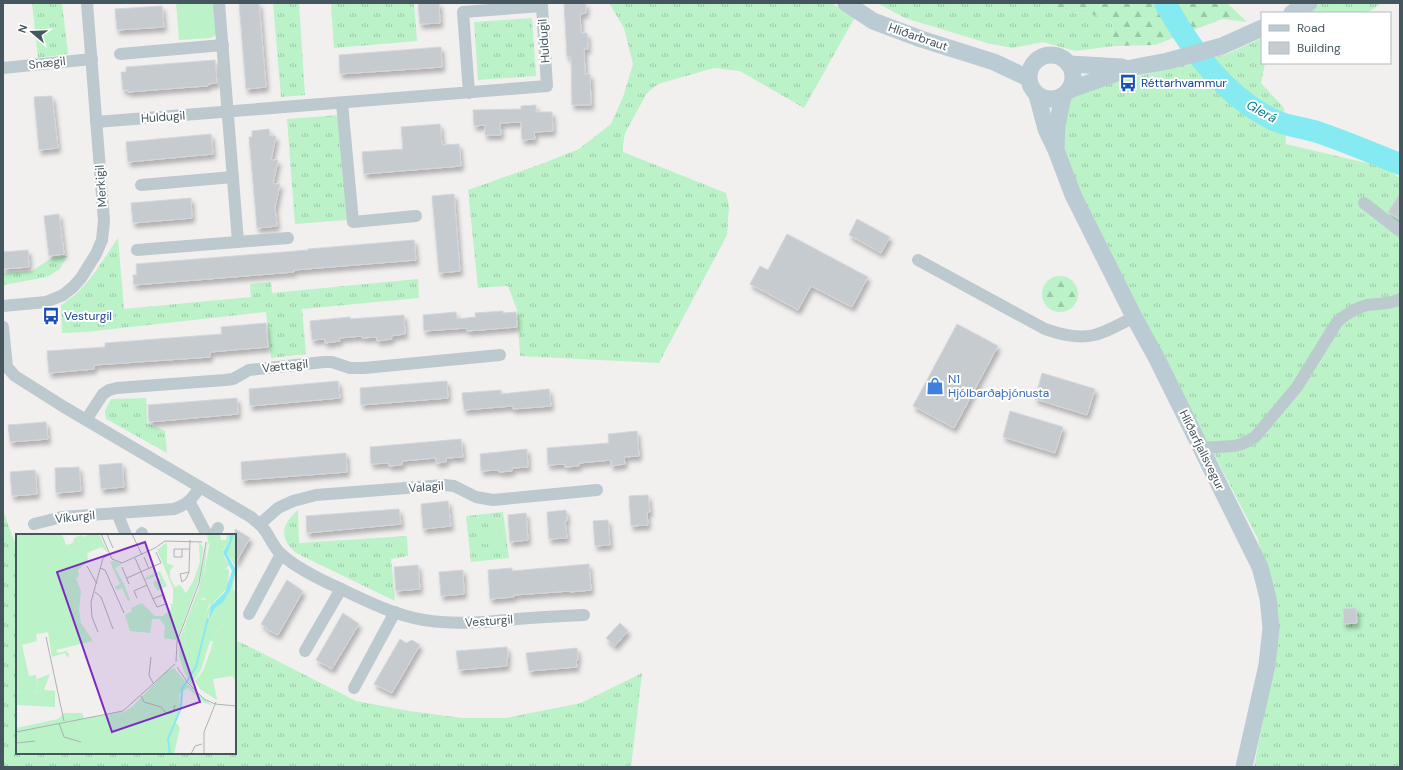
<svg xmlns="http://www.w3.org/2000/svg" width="1403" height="770" font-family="'DM Sans',sans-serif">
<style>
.grass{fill:url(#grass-tufts)}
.forest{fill:url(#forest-firs)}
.green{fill:#bbf2c8}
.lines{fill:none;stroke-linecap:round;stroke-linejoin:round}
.river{stroke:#85eaf2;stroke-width:22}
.building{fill:#c6cbcf;stroke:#d3d6db;filter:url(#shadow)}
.street{stroke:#bcc9cf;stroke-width:12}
.secondary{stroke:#bbcbd4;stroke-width:17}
.labels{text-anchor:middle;stroke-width:4;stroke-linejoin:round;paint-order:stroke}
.street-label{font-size:12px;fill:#46565e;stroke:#fff}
.transit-label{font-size:12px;fill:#164399;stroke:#fff;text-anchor:start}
.shop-label{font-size:12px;fill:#366cbe;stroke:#fff;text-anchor:start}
.water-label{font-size:13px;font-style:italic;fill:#06828b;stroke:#fff}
.inset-river{fill:none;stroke:#85eaf2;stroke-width:2}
.inset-road{fill:none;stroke:#adb2b5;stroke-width:1}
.view{fill:#7b2cbf;fill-opacity:0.15;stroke:#7b2cbf;stroke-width:2}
.inset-edge{fill:none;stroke:#46565e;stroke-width:2}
</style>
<defs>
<pattern id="grass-tufts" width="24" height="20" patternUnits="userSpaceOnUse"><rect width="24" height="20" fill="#bbf2c8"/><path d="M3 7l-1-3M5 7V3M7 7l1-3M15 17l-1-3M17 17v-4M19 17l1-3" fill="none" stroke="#9ac7a6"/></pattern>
<pattern id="forest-firs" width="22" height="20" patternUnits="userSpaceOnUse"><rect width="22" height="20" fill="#bbf2c8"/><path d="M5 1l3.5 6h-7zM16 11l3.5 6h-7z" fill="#9ac7a6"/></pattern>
<filter id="shadow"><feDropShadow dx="2.5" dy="4.5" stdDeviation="2" flood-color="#0004"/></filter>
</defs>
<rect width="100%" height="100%" fill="#f2efef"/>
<g class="grass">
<path d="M32,3H62L68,54L38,58Z"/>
<path d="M273,3H299L305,95L281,97Z"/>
<path d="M331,3H414L417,41L334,48Z"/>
<path d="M609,3H831L855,17L804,108L740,71L714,68L658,84L647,93L625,133L623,145V152L726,193L729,206L727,235L659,363L520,356L517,310L508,286L478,288L468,190L544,163L579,149L611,124L623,97L633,64L624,28Z"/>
<path d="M877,3H1045L1064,11L1095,15L1112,23L1114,46L1075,51L1043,42L1012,48L987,43L905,18Z"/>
<path d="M1321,3H1382L1367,13H1305Z"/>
<path d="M532,18L536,76L478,80L474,22Z"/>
<path d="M1262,38V63H1265L1261,83L1284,108L1286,144L1383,167L1400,178V767H1254L1272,674L1277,623L1258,539L1070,176L1061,148L1071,97L1092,88L1227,54Z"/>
<path d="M339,115L347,220L295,224L287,119Z"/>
<path d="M118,238L124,309L251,297L250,284L271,282L272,293L418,279L419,298L302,309L306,354L271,358L266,312L86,332L62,333L61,305C87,290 101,262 118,238Z"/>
<path d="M67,256L60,269L47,277L3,285V273L32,271L53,257Z"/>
<path d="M146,398L147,423L165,431L167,453L106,419L105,411L111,399Z"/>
<path d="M3,510L13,538L17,545V753H235V641L242,643L356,701L409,711L462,718H506L581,703L642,673L631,767H3Z"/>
<path d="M298,510L299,543L407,536L408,556L391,559L395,601L296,553C279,538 281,524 298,510Z"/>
<path d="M503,512L509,558L471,562L466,516Z"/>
</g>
<g class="forest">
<path d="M1045,3H1227L1247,22L1222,19L1155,45L1114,46L1112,23L1095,15L1064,11Z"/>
<circle cx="1060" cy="294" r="18"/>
</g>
<g class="green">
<path d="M176,3H216V35L211,38L179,40Z"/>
<path d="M499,526L501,541L483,544L481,529Z"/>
</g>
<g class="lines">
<path class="river" d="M1165,3C1192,51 1225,97 1276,121C1290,127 1306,128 1320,133C1347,142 1374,154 1400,164"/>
</g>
<g class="building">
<path d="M239,3H259L266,87L246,89Z"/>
<path d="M418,3H439L440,23L420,24Z"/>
<path d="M564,3H586V13L580,14L581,33H587L588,49H584L585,74H590L591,105H572L571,57H567Z"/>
<path d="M162,6L164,27L117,30L115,9Z"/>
<path d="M441,47L442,67L340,74L339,55Z"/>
<path d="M215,60L217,83L208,84V86L191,87L128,92V90H123L121,72H126V67Z"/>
<path d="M52,96L58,148L39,150L34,97Z"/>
<path d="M536,105V112H552L553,131L534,132L535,139L522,140L521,122L500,123L501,135H485V125L474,126L473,110L521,109V106Z"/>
<path d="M440,124L442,145L459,144L461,166L364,174L362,152L403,149L401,127Z"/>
<path d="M269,129L270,136H276L271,160H278L273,184H280L275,208L277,226L257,228L249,137H252V131Z"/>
<path d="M211,134L213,154L128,162L126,142Z"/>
<path d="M1400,193V220L1388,212Z"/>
<path d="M454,194L460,271L439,273L432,196Z"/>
<path d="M191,198L192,218L133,223L131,203Z"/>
<path d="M59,214L64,254L49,256L44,216Z"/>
<path d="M857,219L890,237L881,253L849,235Z"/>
<path d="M787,234L868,277L852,307L811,286L798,310L750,284L760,266L768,270Z"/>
<path d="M414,240L416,260L294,270V272L134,285L133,275H137L136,264L308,250V249Z"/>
<path d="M28,250L29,267L3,269V252Z"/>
<path d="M503,311V313L516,312L517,327L467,331L466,328L424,331L423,315L456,312L457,319L476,317L475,313Z"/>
<path d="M404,315L405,334L391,336L392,339L377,341V337L362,338V336L339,338L340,341L332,342L325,343V339L312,340L310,321L350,317V319Z"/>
<path d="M266,323L268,347L210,352V357L94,365V369L49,373L47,351L105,347V343L222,334L221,327Z"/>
<path d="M957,324L998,346L954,428L913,406Z"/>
<path d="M1042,373L1095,389L1087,415L1035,399Z"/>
<path d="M338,381L340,398L250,406L249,389Z"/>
<path d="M447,381L448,398L361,405L360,388Z"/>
<path d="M549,389L551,406L513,409L512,406L464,410L462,393L501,390V394Z"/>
<path d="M237,398L238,414L149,422L148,405Z"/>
<path d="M1010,411L1063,427L1055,453L1003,437Z"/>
<path d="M46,422L48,439L10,442L8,425Z"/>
<path d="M637,431L639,456L624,457L625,464L611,466V460L579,463V466L565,467V464L548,465L547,448L609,443L608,434Z"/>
<path d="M461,439L463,457L446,458V462L436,463V458L402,461V465L389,466V463L371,464L370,447Z"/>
<path d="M527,449L528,467L512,468V471L499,472L498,470L481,471L480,454Z"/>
<path d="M346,453L347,472L242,480L241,462Z"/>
<path d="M122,463L124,487L101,489L99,465Z"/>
<path d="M79,467L81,491L56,493L55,468Z"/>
<path d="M35,470L37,494L12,496L10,472Z"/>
<path d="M648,495L650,512H647L648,525L631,526L629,496Z"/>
<path d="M448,501L451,526L423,529L421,504Z"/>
<path d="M399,509L401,524L307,533L306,516Z"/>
<path d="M566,510L567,521H565L567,538L549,539L547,512Z"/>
<path d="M526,513L528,540L510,542L508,515Z"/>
<path d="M608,520L610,545L595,546L593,521Z"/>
<path d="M235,529L250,538L235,564Z"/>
<path d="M589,564L591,590L570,592V591L514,595V597L490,599L488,570L512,568V571Z"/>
<path d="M418,565L420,589L396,591L394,567Z"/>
<path d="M463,570L464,594L441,596L439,572Z"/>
<path d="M287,580L303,591L278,635L266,629L267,628L261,624Z"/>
<path d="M1356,608L1357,623L1344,624L1343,609Z"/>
<path d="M343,613L359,624L332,669L316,660Z"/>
<path d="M620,623L628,631L615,646L606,638Z"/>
<path d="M400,639L406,643L412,640L420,645L392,693L374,684Z"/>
<path d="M507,647L508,658H507V666L459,670L456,651Z"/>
<path d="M577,648L578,660H576L577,667L529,671L526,653Z"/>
</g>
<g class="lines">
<g class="street">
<path d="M219,3L238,242"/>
<path d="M120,54L223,45"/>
<path d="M3,68L92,59"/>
<path d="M342,103L353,222L416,216"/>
<path d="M96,122L547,86L542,6L463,12L469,93"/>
<path d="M141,185L233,177"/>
<path d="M1364,203L1400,231"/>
<path d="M137,250L288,238"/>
<path d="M918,260L1045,329C1060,334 1077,339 1094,335C1107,332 1122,323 1134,317"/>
<path d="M3,306L46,302L63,295L73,287L81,278L96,254L102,240L104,221L87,3"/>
<path d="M3,327L7,367L15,376L64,407L251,517C256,522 262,525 266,532C271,539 274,548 281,554C295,567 321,580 339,588C366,601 394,615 424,620C455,625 486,622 517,619C540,617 562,616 584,615"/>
<path d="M86,420L103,394L109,390L117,388L225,380L233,379L249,370L324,362H332L350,368H364L500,355"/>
<path d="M1201,448L1234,446L1242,444L1255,437L1297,387L1337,322C1346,314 1355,308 1367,305C1379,303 1389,305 1400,299"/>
<path d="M189,501L207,535"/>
<path d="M117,513L126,535"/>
<path d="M34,524L62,517L174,509C188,504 192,499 200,487"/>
<path d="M260,524L278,508L293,501L316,495L444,485L454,486L476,497L493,500L597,490"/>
<path d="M141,535L142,533"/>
<path d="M214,535L218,528"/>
<path d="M249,614L281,554"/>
<path d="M305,651L341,589"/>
<path d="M354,688L395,612"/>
</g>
<g class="secondary">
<path d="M846,3L873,21L921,39L994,62L1028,78"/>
<path d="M1292,13L1309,3"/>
<circle cx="1051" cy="77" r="22"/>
<path d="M1069,64L1122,67"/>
<path d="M1069,90L1131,68L1168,61L1222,46L1262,28"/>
<path d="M1037,95L1046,129L1056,150L1073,195L1134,317L1157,359L1260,567L1268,598L1271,628L1267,665L1244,767"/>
<path d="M1056,148L1057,126L1063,96"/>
</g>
</g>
<defs>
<g id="bus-bare" transform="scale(1.38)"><path d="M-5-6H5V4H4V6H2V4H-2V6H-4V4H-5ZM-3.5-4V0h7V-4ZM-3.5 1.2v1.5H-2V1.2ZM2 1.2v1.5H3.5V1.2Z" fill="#1a4fb4" stroke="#fff" stroke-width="2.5" paint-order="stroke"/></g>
<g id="shop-bare" transform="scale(1.38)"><path d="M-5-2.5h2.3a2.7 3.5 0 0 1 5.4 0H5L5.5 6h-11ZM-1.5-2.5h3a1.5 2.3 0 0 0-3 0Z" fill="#3f7fe0" stroke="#fff" stroke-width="2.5" paint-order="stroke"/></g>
</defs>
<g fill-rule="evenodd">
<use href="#bus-bare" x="1128" y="83"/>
<use href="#bus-bare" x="51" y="316"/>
<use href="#shop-bare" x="935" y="386"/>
</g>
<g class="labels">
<g class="street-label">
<text transform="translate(918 37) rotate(19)" y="4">Hlíðarbraut</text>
<text transform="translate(544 41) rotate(-94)" y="4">Huldugil</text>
<text transform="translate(47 63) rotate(-6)" y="4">Snægil</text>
<text transform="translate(163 117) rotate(-4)" y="4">Huldugil</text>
<text transform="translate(101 186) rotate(-94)" y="4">Merkigil</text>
<text transform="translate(285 366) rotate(-6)" y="4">Vættagil</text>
<text transform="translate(1202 450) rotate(64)" y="4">Hlíðarfjallsvegur</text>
<text transform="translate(426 487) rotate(-4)" y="4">Valagil</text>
<text transform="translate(75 517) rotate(-6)" y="4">Víkurgil</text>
<text transform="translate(489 621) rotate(-4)" y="4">Vesturgil</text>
</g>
<g class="transit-label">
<text x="1141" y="87">Réttarhvammur</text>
<text x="64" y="320">Vesturgil</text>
</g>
<g class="shop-label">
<text x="948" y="383">N1<tspan x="948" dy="14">Hjólbarðaþjónusta</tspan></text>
</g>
<g class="water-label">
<text transform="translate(1262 111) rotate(29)" y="5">Glerá</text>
</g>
</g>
<g transform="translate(16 534)">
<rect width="220" height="220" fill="#f2efef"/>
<path d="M0,0H46L50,11L57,9L58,4L65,1L68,3L73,0H83L92,19L86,13L71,19L72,27L62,36L63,42L60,44L65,57L63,76L65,89L77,107L40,116L42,119L50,117L53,120L52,124L49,119L36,123L32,98L20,100L21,107L6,111L13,142L20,141L22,156L19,159L0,157ZM191,0H195L196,4L191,12L188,40L197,38L202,40L211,35L213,36L212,53L198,68L191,85L189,80L195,70L188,64L184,65L180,71L168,98L170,133L168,137L163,122L164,104L183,54L190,13L192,7ZM217,0H220V33L211,20ZM151,8V29L158,32L154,36V44L159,53L164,51L170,59L177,48L184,28L183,8L187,13L184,42L161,106L148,104L149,92L144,85H136L134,99L114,97L109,81L116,77L115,74L126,69L139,82H147L155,75V70H157V54L141,16ZM97,27L106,30L99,34L108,50L114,66L112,67L106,54L101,56L99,53L104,50L94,28ZM144,37L151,52L141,57L137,48L144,45L143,41L130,46L129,44ZM219,37L217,56L220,57V147L216,142L197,145L201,166L184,155L179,147L187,137L194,118L210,100L205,98L208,89L200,97L197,107H194L192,87L199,74L211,62ZM158,134L171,150L197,172L187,168L172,154L163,160L164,172L159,187L164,194L158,220H0V194L42,185L48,179H66L68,184L108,178L117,172L151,137Z" fill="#bbf2c8"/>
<path d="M195,0H204L205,6H210L211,0H214L213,8L207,16L209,25L216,34L213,31L204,42L197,38L188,41ZM184,65L195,67L189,80L194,91V107L185,136L175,151L168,137L170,133L168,100L173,84ZM208,89L205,98L210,100L194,118L200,97ZM34,140L28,156L39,157V173L0,171V157L20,159L22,156L21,145Z" fill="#bbf2c8"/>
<path d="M214,0L218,1L211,20L220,36L214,57L207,68L199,74L192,87L195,72L209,58L216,37L207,18L213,8Z" fill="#85eaf2"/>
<path class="inset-river" d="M154,220L152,205L165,174L166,155L180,133L192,84"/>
<path class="inset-road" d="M85,0L96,25L106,29L139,14L149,7L186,8M91,0L97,14M116,0L126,21M166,15V23H158V15H173M128,23L133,35M119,24L137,65L141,73L150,70L146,61L137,65M71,32L81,50M106,33L113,50M84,34L89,36L108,79M173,38L164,40L166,48L170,45L172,40L173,38V37L174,6M111,44L145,29L140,18M79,58L85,63L97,95M121,64L118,57L131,51M82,98L76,83L75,68L87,24L94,20M30,103L48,187M135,123L133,141L137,149M160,128L161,108L183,49L190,8M161,133L172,149L188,165L199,170L220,172M125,162L128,168L145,173L151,180L157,178L159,171M43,189L48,203L65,208M0,198L107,177L159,130M0,209L19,207M175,220L179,212L186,210M188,220V198L200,168"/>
<path class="view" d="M129,8L184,168L96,198L41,38Z"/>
<rect width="220" height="220" class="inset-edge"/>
</g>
<rect width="1403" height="770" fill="none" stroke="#46565e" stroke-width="8"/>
<rect x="1261" y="12" width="130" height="52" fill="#ffffff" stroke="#b5bbbf"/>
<rect x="1269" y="25" width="20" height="6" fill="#bbcbd4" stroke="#b5bbbf"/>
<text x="1297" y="32" font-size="12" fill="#46565e">Road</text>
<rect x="1269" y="42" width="20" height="12" fill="#c6cbcf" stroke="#b5bbbf"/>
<text x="1297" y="52" font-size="12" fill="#46565e">Building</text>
<g transform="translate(32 32) rotate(289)" stroke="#ffffff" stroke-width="3" paint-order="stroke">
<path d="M0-3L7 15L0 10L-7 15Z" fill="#46565e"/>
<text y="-6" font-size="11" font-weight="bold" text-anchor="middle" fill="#46565e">N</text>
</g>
</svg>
